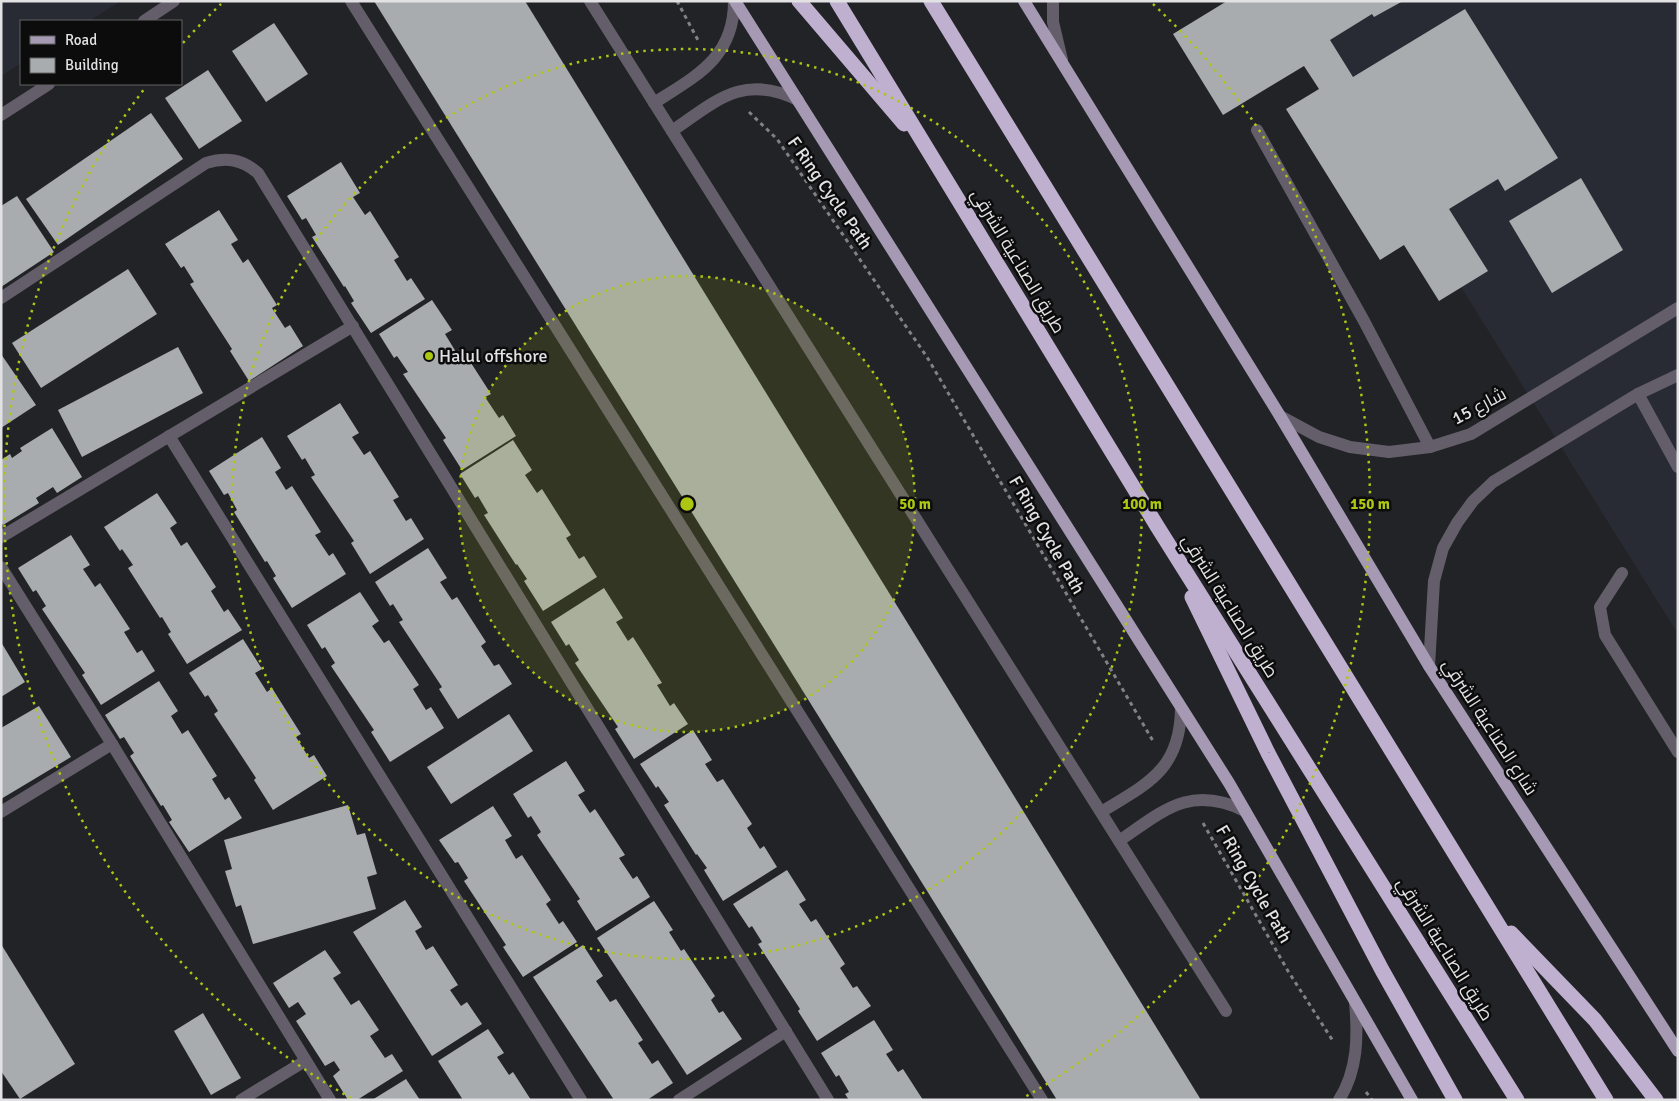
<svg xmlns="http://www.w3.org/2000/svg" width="1679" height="1101" font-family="Signika,Cairo,sans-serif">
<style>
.built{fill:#292b34}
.building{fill:#a9acaf}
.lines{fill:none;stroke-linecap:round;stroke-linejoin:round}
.path{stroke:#828285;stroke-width:3;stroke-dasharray:4 4;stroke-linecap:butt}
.lane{stroke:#645e6b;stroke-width:12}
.street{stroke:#645e6b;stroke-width:12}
.primary{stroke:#a599b3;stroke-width:12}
.highway{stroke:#bfb0d0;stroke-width:15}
.ring{fill:none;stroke:#acc612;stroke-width:2.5;stroke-dasharray:2.5 5}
.poi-dot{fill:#acc612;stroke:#0c0c0d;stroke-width:2}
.labels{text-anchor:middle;stroke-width:5;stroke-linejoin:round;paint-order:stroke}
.street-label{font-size:18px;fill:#e2e2e4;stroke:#0c0c0d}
.poi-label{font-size:18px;fill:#e2e2e4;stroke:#0c0c0d;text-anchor:start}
.centre{fill:#acc612;stroke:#0c0c0d;stroke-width:2.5}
.ring-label{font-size:15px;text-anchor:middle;font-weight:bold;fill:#acc612;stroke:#0c0c0d;stroke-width:5;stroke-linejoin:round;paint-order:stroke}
</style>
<rect width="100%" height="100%" fill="#222326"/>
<g class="built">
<path d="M1,1H121L89,21H21V63L1,76Z"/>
<path d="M1282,1H1678V634Z"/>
</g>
<g class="building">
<path d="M374,1H525L1201,1100H1057Z"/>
<path d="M1227,1H1403L1374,17L1372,14L1330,40L1353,77L1465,9L1558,158L1505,191L1498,179L1449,209L1488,271L1439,301L1404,245L1380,260L1286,109L1319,89L1304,66L1223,115L1173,34Z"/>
<path d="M274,23L308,74L266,102L232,51Z"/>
<path d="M208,70L242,121L199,149L165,98Z"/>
<path d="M151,113L183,159L58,245L26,199Z"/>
<path d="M341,162L360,193L353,197L365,215L370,211L399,257L394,260L407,281L411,278L425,299L371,333L351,303L354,301L345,286L344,287L312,237L316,235L306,218L302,220L287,196Z"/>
<path d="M1581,178L1623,250L1552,293L1509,221Z"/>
<path d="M17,196L54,252L1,287V206Z"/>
<path d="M219,210L238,240L231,244L243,263L248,259L277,305L272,308L285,328L290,325L303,346L249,381L230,351L232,349L190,284L194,282L184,266L181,268L165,244Z"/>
<path d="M128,269L157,314L41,388L12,343Z"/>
<path d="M432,300L452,330L445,334L456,352L462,349L491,394L485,397L499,418L503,415L516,436L462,470L443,440L446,438L403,374L408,372L397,356L394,358L379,334Z"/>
<path d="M178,347L203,393L82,457L58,410Z"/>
<path d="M1,354L36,405L1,428Z"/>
<path d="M340,403L359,433L352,437L364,455L370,451L399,497L393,500L406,521L411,518L424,539L370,574L351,543L354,541L311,477L315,475L305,458L302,460L287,436Z"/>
<path d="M52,428L82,477L57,493L53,487L36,498L39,503L3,525L1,522V460L10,454L12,458L22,451L20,448Z"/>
<path d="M262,437L281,468L275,472L286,490L292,486L321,532L315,535L329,556L333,553L346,574L292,608L273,578L276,576L267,561L265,562L234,512L237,510L228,493L224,495L209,471Z"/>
<path d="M513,440L532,470L525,475L537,493L542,489L571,535L566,538L579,559L584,556L597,577L543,611L524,581L527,579L517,564L516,565L484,515L488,513L478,496L475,498L460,474Z"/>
<path d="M157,493L177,523L170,528L181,546L187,542L216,587L211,591L224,612L228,609L242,630L187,664L168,634L171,632L162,617L160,618L128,568L133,565L122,549L120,551L104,527Z"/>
<path d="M71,535L90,565L83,569L95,587L100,583L130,629L124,632L137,653L142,650L155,671L101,705L82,675L85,673L42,609L46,606L36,590L33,592L18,568Z"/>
<path d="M428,548L447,578L440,582L452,600L457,597L486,642L481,646L494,666L499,664L512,684L458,719L439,689L442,687L399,622L403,620L393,604L390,606L375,582Z"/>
<path d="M604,588L623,618L616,622L628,641L633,637L662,683L657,685L670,706L674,703L688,724L634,759L615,729L618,727L575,663L579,660L569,644L566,646L551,622Z"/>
<path d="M360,592L379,621L372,626L384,643L389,640L419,685L413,689L426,710L431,707L444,728L390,762L371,732L374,730L331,666L335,663L325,647L322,649L307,625Z"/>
<path d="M243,639L262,669L255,673L267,692L272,688L301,734L296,737L309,758L314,755L327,776L273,810L254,780L256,778L214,714L218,711L208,695L205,697L189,673Z"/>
<path d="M1,642L25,682L1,697Z"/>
<path d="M159,681L178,711L171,716L182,734L188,730L217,776L212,779L225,800L229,797L242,818L189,852L169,822L172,820L163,805L161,806L130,756L134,753L124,737L120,739L105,715Z"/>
<path d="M39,706L71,757L1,799V728Z"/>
<path d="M509,714L533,751L451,804L427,767Z"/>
<path d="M693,730L712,760L705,764L717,782L723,779L752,824L747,828L760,849L764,846L777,867L723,901L704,870L707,868L697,854L696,855L664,805L669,802L658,786L656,788L640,764Z"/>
<path d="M566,761L585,791L578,795L590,813L595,809L625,855L619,858L633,879L637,876L650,897L596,931L577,901L580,899L537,835L541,832L531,816L528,818L513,794Z"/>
<path d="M348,805L357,835L365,833L377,874L367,877L376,909L253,944L241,905L236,907L225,871L232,869L224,840Z"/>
<path d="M493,806L512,836L505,840L516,859L522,855L551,900L546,904L559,924L563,921L577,942L523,977L503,947L506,945L464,881L468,878L458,862L455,863L439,840Z"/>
<path d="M787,870L806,900L799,904L811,922L816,919L845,964L840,968L853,988L857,986L871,1006L817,1041L798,1011L800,1009L758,944L762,942L752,926L749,928L733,904Z"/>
<path d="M405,900L422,927L415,931L426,950L433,946L458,985L450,990L461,1006L467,1002L482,1024L432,1056L353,932Z"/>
<path d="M654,901L673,930L669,932L681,951L684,949L715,996L711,1000L719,1013L723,1011L742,1039L687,1075L597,938Z"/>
<path d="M1,944L75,1064L20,1099L1,1071Z"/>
<path d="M583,945L603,976L596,981L610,1002L616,999L643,1040L638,1043L652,1064L658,1060L673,1083L647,1100H614L533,977Z"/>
<path d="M325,950L341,973L333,978L351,1005L359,1000L379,1030L370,1036L385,1058L392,1054L403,1071L357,1100H348L333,1076L340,1070L334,1061L325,1066L296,1021L306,1014L298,1002L289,1008L273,983Z"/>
<path d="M203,1013L241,1078L211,1095L174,1031Z"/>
<path d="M874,1020L893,1050L886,1054L898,1072L903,1069L923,1100H849L845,1094L849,1092L839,1075L836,1077L821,1053Z"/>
<path d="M488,1029L504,1053L497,1057L509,1075L513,1072L531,1100H463L438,1061Z"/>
<path d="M406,1079L420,1100H372Z"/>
</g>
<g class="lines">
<g class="path">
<path d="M677,1L699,42"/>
<path d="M749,112L777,139L927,357L1153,741"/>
<path d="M1203,823L1288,971L1333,1041"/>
<path d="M1366,1092L1372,1100"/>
</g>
<g class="lane">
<path d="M351,1L1042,1100"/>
<path d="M590,1L1226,1011"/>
<path d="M654,103C696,76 734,58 734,1"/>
<path d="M1257,130L1364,321L1430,447"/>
<path d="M672,131C716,101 743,73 798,100"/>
<path d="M1638,394L1678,467"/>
<path d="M1622,573L1600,607L1605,635L1678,752"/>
<path d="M1101,812C1147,784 1180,770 1181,709"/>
<path d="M1119,841C1163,811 1190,784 1245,811"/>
</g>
<g class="street">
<path d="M1053,1V22L1062,60"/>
<path d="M144,21L174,1"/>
<path d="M1,115L49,84"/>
<path d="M1,298L206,163C226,157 242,159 258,173L828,1100"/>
<path d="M1280,416L1319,437L1350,447L1389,452L1430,447L1471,434L1678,308"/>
<path d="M169,436L581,1100"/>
<path d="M1,537L353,326"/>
<path d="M1,567L112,744L330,1100"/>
<path d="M1429,666L1434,581L1443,548L1457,523L1473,501L1493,482L1638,394L1678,375"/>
<path d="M1,812L112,744"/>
<path d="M241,1100L305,1061"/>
<path d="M679,1100L786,1031"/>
<path d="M1339,1100C1358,1070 1358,1036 1355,1002"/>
</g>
<g class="primary">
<path d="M735,1L1229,783L1412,1100"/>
<path d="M1024,1L1280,416L1429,666L1678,1051"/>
</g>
<g class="highway">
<path d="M799,1L904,124"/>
<path d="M837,1L1157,526L1517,1100"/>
<path d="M931,1L1606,1100"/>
<path d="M1192,597L1268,753L1382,970L1455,1100"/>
<path d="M1511,933L1595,1020L1656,1100"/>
</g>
</g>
<circle cx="687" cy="504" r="228" fill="#acc612" fill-opacity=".12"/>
<g class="ring">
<circle cx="687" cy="504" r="228"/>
<circle cx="687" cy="504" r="455"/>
<path d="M351 1098A683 683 0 0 1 145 88M183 43A683 683 0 0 1 221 4M1153 4A683 683 0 0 1 1023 1098"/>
</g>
<circle class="poi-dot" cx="429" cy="356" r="5"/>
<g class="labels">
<g class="street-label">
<text transform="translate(830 193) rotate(55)" y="6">F Ring Cycle Path</text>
<text transform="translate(1018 261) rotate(59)" y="6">طريق الصناعية الشرقي</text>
<text transform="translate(1479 406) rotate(-28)" y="6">شارع 15</text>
<text transform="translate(1047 535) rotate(60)" y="6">F Ring Cycle Path</text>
<text transform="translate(1230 606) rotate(58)" y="6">طريق الصناعية الشرقي</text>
<text transform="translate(1490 727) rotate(57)" y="6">شارع الصناعية الشرقي</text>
<text transform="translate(1254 884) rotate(60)" y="6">F Ring Cycle Path</text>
<text transform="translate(1445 949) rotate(58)" y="6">طريق الصناعية الشرقي</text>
</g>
<g class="poi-label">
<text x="439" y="362">Halul offshore</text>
</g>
</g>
<circle cx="687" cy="504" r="8" class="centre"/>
<g class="ring-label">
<text x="915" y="509">50 m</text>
<text x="1142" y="509">100 m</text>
<text x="1370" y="509">150 m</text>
</g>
<rect width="1679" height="1101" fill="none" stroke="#e2e2e4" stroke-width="5"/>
<rect x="20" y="20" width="162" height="65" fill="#0c0c0d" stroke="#626263"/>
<rect x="30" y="36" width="25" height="8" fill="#a599b3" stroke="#626263"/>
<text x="65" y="45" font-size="15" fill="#e2e2e4">Road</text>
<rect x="30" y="58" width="25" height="15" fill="#a9acaf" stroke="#626263"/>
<text x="65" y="70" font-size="15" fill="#e2e2e4">Building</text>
</svg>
